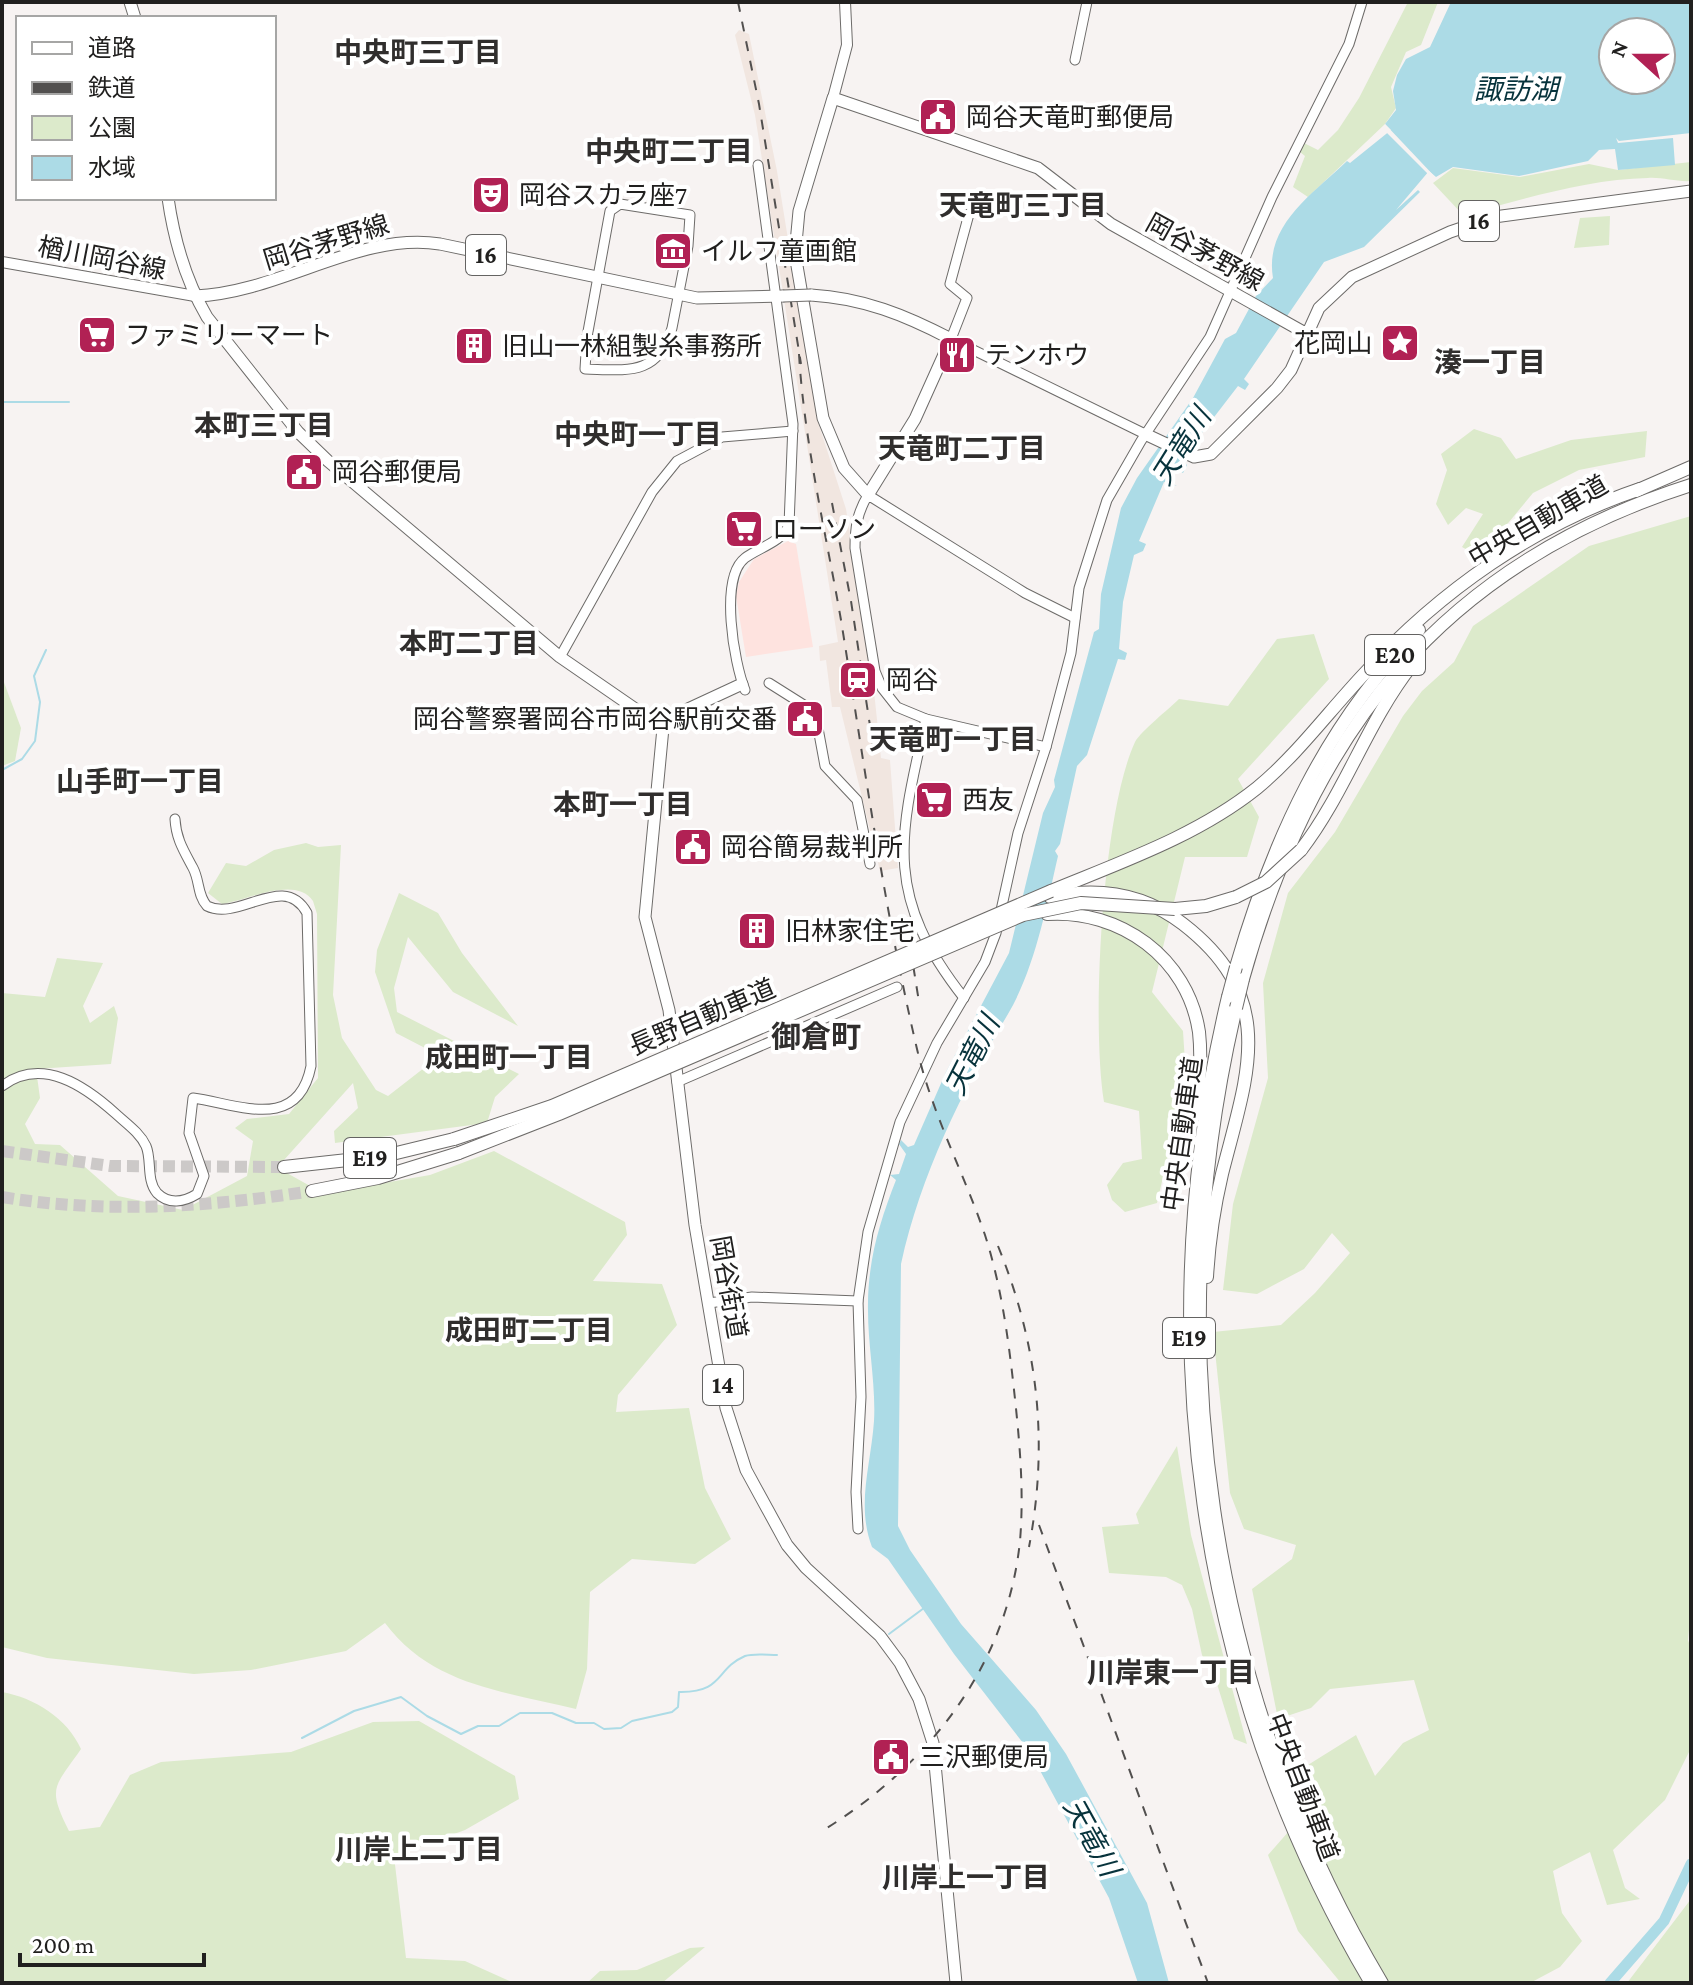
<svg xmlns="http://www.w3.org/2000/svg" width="1693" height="1985" font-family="'Crimson Pro','Noto Sans JP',serif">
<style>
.commercial{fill:#fee3df}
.built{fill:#f1e6e0}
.green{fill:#dceacb}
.water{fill:#acdbe6;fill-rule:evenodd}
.pier{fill:#f7f3f2}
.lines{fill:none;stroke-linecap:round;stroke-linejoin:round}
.stream{stroke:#acdbe6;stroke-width:2}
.river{stroke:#acdbe6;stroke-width:11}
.motorway-tunnel{stroke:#ccc9c8;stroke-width:12;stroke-dasharray:12 6;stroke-linecap:butt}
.tertiary-casing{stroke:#6d6b69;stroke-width:11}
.secondary-casing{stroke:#6d6b69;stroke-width:12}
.primary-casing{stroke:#6d6b69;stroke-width:13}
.motorway-casing{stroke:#6d6b69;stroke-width:14}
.tertiary{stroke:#fff;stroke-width:9}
.secondary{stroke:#fff;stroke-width:10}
.primary{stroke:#fff;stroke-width:11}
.motorway{stroke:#fff;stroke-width:12}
.rail{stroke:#52504f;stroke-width:2;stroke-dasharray:10 10;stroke-linecap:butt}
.primary-bridge-casing{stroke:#6d6b69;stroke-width:13;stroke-linecap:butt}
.motorway-bridge-casing{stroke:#6d6b69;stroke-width:14;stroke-linecap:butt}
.primary-bridge{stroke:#fff;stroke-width:11}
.motorway-bridge{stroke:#fff;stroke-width:12}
.labels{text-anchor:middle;stroke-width:8;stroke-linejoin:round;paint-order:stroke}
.shield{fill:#fff;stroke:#646362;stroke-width:2}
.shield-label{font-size:24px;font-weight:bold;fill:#21201f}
.poi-label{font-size:26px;fill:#21201f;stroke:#fff;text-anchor:start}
.street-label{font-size:26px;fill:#21201f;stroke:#fff}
.neighbourhood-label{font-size:28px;font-weight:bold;fill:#302e2d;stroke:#fff}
.water-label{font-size:28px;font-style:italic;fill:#07333c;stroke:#fff}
.quarter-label{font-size:30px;font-weight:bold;fill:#302e2d;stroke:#fff}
</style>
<rect width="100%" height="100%" fill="#f7f3f2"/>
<path class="commercial" d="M788,541L796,544L813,647L746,657L736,596L739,582L754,559Z"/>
<path class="built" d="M739,30L749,34L777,171L817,419L846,509L872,672L881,758L890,760L898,868L880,871L840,707H832L826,660L820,661L819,646L838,642L755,115L735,35Z"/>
<g class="green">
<path d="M1408,2H1438L1421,45L1406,52L1391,87L1396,108L1385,124L1308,197L1293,187L1305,156L1300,152L1304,143L1318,150L1338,130L1359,98Z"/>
<path d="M1691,162V181C1676,182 1662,177 1648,178C1586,179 1522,200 1463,215L1433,183L1453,168L1520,177L1589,164L1618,170Z"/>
<path d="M1610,216L1609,245L1574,248L1580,218Z"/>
<path d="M1474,429L1501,438L1516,459L1571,440L1647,431L1645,457L1579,470L1533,493L1480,557L1462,547L1483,514L1466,508L1448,525L1436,504L1447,470L1441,454Z"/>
<path d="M1691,516V1609L1688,1640L1691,1649V1748L1665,1800L1613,1850L1625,1888L1640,1899L1607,1905L1590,1852L1553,1871L1562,1913L1582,1941L1560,1967L1530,1983H1341L1298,1931L1268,1855L1310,1807L1295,1773L1356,1735L1375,1776L1403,1743L1429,1730L1414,1680L1330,1689L1311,1708L1278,1719L1252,1589L1292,1559L1296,1545L1244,1529L1230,1493L1213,1332L1281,1325L1315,1293L1350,1253L1332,1233L1304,1269L1257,1294L1223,1290L1233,1204L1268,1078L1263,983L1288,893L1335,832L1403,716L1422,691L1454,662L1473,626L1589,546Z"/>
<path d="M1314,634L1329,679L1238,779L1259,817L1247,857H1185L1152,992L1183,1031L1186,1078L1157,1203L1125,1212L1112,1200L1107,1185L1123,1163L1142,1159L1139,1111L1104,1102C1091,1023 1102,813 1135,742C1141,731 1169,709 1179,699L1228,706L1277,639Z"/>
<path d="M2,677L21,728L15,761L2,766Z"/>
<path d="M306,843L318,847L341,845L333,995L342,1038L376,1090L388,1096L424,1068L431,1054L425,1048L396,1033L375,972L377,950L399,893L438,913L462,953L518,1026L453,992L408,937L394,988L397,1012L519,1074L495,1097L487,1123L335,1143L334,1131L358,1108L353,1083L284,1160L285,1172L312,1187L314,1195L430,1175L494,1151L625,1222L627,1235L593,1281L662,1284L677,1325L618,1395L616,1412L689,1408L705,1488L731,1539L695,1564L632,1559L590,1592L587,1669L576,1709C504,1691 432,1686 385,1623L346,1651L251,1670L194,1674L47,1658L2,1647V993L45,997L57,958L103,963L83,1006L90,1023L114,1006L118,1018L111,1064L36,1069L40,1098L25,1124L35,1144L60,1145L118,1196L183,1210L247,1176L253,1141L235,1128L247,1119L289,1114L318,1078L317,914L313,901C295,875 246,901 222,904L208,893L226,863L246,866L274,850Z"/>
<path d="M1177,1446L1191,1535L1247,1744L1234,1739L1218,1687L1202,1655L1192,1609L1182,1585L1166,1577L1109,1573L1102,1527L1139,1524L1136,1514Z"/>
<path d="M2,1692C35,1698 67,1718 81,1749C54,1788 47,1787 69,1831L100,1827L130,1775L161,1762L291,1752L373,1722L419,1721L515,1776L519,1799L465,1830L394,1856L406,1958L465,1961L514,1983H2Z"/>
<path d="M1691,1898V1983H1627L1688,1903Z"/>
<path d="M705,1947L662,1983H587L600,1971L637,1970L690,1948Z"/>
</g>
<path class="water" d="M1451,2H1691V133L1619,141L1616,138L1618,143L1673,138L1675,165L1618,170L1615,149L1599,150L1588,161L1519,176L1453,167L1436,177L1429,171L1396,210L1418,190L1420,192L1364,247L1324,262L1244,379L1249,384L1245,390L1238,386L1181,460L1187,465L1183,473L1175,468L1166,480L1177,486L1164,482L1139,541L1146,544L1143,551L1134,555L1123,602L1119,649L1127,653L1125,660L1118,659L1087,755L1077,766L1060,844L1055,851L1058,856C1046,908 1035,968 1008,1014C962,1091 921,1174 901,1264L898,1526L910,1550L961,1624L1036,1710L1066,1754L1147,1903L1169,1983H1138L1109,1898L1030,1752L954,1654L888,1559L872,1547C856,1505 871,1465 874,1421C876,1385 868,1347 868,1311C867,1264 879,1223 896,1180L890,1175L899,1174L906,1154L899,1144L901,1140L908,1147L914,1145L946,1072L1009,953L1043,813L1055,787L1054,780L1094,632L1099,629L1101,594L1121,508L1137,478L1193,398L1225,339L1236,333L1256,296L1273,278C1264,225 1313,194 1347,161L1350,163L1391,130L1385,124L1396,110L1393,91L1397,75L1406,59L1430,47ZM1613,32H1661V80H1613Z"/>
<path class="pier" d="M1385,124L1437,179L1435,181L1385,131Z"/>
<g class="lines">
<g class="stream">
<path d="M2,402H69"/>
<path d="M2,770L22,759L35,741L40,702L34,676L46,650"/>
<path d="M889,1634L924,1608"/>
<path d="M302,1738L354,1711L401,1697L427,1716L461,1734L478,1726H499L520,1713H552L576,1723H594L604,1729L621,1728L632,1721L672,1712L678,1707L679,1692C724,1693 715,1669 745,1656C754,1653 768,1655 777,1655"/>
</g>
<path class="river" d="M1610,1983L1664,1921L1691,1864"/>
<g class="motorway-tunnel">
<path d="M2,1151L110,1166L284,1167"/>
<path d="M2,1197C106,1214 209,1207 312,1191"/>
</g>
<g class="tertiary-casing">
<g id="tertiary">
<path d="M1075,60L1087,2"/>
<path d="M620,204L690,215L688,246L672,328C658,377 626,370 585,369L587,337L610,211Z"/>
<path d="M969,214L950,284L967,298L951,339L1145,434"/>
<path d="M560,657L652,492L677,461L722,437L793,431"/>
<path d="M769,683L815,712L825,766L857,800L870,864"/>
<path d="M745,690C734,663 719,578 745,558C758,548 782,542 789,525L793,424L758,165"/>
<path d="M926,719C899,837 883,895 964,998"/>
<path d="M1046,747L926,719L897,707L882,688L875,671L855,548C855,528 857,513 868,495L1025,593L1075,618"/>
<path d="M677,1082L897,987"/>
<path d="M2,1086C42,1056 85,1086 116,1114C127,1124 140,1133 146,1146C152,1160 146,1180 157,1193C169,1205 184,1202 197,1194L204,1176L189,1133L193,1098C238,1104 298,1133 311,1066L307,913C284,871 239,922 207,906C197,895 200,881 193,868C184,851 176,839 175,819"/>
<path d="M709,1303L752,1297L858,1301"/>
<path d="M858,1529L856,1492L861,1397L858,1301L868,1232L900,1122L937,1043L985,962L996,933L1018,833L1046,747L1071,653L1079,588L1107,500L1141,441L1210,337L1272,197L1349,44L1362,2"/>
</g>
</g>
<g class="secondary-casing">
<g id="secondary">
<path d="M833,98L847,45L845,2"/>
<path d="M2,262L195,296"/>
</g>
</g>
<g class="primary-casing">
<g id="primary">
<path d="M130,2L135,18"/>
<path d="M168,198C174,240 186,281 207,317L298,432L328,461L560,657L663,728"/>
<path d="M811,295C863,298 905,315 951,339L915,419L868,495L844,468L823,418L795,254L799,211L833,98L1038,168L1111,224L1307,334"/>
<path d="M195,296C280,293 360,231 440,244L697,298L783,296"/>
<path d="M1145,434L1194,457L1211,454L1277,388L1291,370L1319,308L1352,277L1450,232L1494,217L1691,191"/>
<path d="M663,728L645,917L669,1010L695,1225L726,1408L746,1470L787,1545L806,1568L880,1636L900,1663L919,1699L933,1743L956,1983"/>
<path d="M663,728L673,716L742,684"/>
</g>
</g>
<g class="motorway-casing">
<g id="motorway">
<path d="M1636,491L1691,467"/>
<path d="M1301,850C1345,793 1367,722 1412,665"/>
<path d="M1051,891C1121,862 1197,836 1257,788C1298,754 1329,711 1365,673C1440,591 1534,525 1640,489"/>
<path d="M1050,897C1098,887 1143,893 1183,924C1280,999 1247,1075 1222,1174C1214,1208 1209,1242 1207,1277"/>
<path d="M1175,909L1206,906L1236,897"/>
<path d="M1047,914C1120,909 1188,958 1199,1032C1202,1059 1199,1087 1197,1113"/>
<path d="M1236,967C1273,839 1325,725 1419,630"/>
<path d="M1243,979C1312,732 1440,565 1691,485"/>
<path d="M1228,997C1148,1332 1195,1686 1371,1983"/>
<path d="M1236,1008C1158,1340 1207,1689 1382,1983"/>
<path d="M284,1167L384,1156L454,1139"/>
<path d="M312,1191L378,1178L459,1153"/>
</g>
</g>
<use href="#tertiary" class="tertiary"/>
<use href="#secondary" class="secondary"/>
<use href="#primary" class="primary"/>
<use href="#motorway" class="motorway"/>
<g class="rail">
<path d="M738,2L759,104L801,364"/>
<path d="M799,354C804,441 826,534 841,620C864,763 884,908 917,1049C932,1114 964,1173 985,1235C1002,1288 1009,1343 1015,1399C1020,1446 1024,1493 1020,1541C1007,1667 927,1767 822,1831"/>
<path d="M832,503L851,601L874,752"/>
<path d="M907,927L919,1002"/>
<path d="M998,1246C1038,1344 1049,1442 1029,1547"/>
<path d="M1039,1525L1208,1983"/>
</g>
<g class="primary-bridge-casing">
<path id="primary-bridge" d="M783,296L811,295"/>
</g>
<g class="motorway-bridge-casing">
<g id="motorway-bridge">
<path d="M1236,897L1266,882L1301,850"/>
<path d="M1228,997L1236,967"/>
<path d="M1236,1008L1243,979"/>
<path d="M454,1139L552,1106L1051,891"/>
<path d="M459,1153L559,1114L1023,915L1081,903L1175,909"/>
</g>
</g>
<use href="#primary-bridge" class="primary-bridge"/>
<use href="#motorway-bridge" class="motorway-bridge"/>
</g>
<defs>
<g id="civic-square" transform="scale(2)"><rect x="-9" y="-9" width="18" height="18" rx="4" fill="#b12154" stroke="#fff"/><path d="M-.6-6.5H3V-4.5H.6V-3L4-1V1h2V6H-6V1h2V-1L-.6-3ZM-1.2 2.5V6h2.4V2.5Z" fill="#fff"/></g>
<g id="theatre-square" transform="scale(2)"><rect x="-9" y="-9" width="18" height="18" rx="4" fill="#b12154" stroke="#fff"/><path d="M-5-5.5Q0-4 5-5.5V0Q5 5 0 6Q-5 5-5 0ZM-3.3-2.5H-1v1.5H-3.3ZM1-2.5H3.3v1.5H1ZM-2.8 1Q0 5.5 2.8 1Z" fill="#fff"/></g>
<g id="museum-square" transform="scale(2)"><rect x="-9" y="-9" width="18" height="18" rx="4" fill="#b12154" stroke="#fff"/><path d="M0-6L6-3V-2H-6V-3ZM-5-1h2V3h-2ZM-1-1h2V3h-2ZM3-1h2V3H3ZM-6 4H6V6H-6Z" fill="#fff"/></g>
<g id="supermarket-square" transform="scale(2)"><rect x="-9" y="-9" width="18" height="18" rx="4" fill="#b12154" stroke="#fff"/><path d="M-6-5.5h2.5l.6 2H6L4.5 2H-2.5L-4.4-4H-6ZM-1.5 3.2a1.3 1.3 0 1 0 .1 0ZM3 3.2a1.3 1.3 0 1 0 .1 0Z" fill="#fff"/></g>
<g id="sight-square" transform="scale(2)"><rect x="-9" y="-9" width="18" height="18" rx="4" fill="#b12154" stroke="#fff"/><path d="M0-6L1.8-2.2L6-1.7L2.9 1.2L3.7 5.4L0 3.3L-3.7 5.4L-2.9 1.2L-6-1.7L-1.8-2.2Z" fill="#fff"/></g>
<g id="building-square" transform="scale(2)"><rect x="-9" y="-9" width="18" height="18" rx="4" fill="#b12154" stroke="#fff"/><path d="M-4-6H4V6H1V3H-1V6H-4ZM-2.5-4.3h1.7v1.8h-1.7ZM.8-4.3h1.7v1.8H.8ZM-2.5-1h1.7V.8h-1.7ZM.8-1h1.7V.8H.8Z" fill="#fff"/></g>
<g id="restaurant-square" transform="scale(2)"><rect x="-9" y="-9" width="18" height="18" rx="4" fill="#b12154" stroke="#fff"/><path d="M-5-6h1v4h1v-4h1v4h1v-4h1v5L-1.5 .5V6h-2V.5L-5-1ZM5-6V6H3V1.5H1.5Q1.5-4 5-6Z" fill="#fff"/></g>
<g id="station-square" transform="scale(2)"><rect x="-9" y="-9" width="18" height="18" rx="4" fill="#b12154" stroke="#fff"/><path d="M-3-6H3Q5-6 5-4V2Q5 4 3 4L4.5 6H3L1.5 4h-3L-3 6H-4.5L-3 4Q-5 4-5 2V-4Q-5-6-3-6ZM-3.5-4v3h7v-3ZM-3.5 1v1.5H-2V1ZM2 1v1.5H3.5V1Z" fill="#fff"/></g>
</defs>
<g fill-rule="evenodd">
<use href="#civic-square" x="938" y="117"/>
<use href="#theatre-square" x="491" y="195"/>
<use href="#museum-square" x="673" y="251"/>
<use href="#supermarket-square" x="97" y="335"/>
<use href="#sight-square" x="1400" y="343"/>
<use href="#building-square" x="474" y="346"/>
<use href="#restaurant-square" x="957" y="355"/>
<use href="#civic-square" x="304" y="472"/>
<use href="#supermarket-square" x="744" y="529"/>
<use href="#station-square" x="858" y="680"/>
<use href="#civic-square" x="805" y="719"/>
<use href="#supermarket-square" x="934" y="800"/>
<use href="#civic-square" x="693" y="847"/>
<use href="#building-square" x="757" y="931"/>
<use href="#civic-square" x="891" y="1757"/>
</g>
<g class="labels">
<g class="shield">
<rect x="1459" y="201" width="40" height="40" rx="6"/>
<rect x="466" y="235" width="40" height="40" rx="6"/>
<rect x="1365" y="635" width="60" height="40" rx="6"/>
<rect x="344" y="1138" width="52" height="40" rx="6"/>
<rect x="1163" y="1318" width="52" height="40" rx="6"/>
<rect x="703" y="1365" width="40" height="40" rx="6"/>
</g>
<g class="shield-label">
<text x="1479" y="229">16</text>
<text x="486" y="263">16</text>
<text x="1395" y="663">E20</text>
<text x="370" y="1166">E19</text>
<text x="1189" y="1346">E19</text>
<text x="723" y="1393">14</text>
</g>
<g class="poi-label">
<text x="966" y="126">岡谷天竜町郵便局</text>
<text x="519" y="204">岡谷スカラ座7</text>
<text x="701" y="260">イルフ童画館</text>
<text x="125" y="344">ファミリーマート</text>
<text x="1372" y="352" text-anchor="end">花岡山</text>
<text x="502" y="355">旧山一林組製糸事務所</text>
<text x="985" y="364">テンホウ</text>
<text x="332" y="481">岡谷郵便局</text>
<text x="772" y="538">ローソン</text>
<text x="886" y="689">岡谷</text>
<text x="777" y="728" text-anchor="end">岡谷警察署岡谷市岡谷駅前交番</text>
<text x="962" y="809">西友</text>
<text x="721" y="856">岡谷簡易裁判所</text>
<text x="785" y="940">旧林家住宅</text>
<text x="919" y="1766">三沢郵便局</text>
</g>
<g class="street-label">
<text transform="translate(326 242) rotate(-17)" y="9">岡谷茅野線</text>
<text transform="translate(1205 252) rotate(29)" y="9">岡谷茅野線</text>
<text transform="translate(102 258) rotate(11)" y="9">楢川岡谷線</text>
<text transform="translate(1538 521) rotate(-30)" y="9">中央自動車道</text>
<text transform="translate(702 1017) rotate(-23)" y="9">長野自動車道</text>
<text transform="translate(1182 1134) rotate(-82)" y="9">中央自動車道</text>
<text transform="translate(729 1287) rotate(80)" y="9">岡谷街道</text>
<text transform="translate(1303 1787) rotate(69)" y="9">中央自動車道</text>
</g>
<g class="neighbourhood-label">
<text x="418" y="62">中央町三丁目</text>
<text x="669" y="161">中央町二丁目</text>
<text x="1023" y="215">天竜町三丁目</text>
<text x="1490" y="372">湊一丁目</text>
<text x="264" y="435">本町三丁目</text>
<text x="638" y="444">中央町一丁目</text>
<text x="962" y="458">天竜町二丁目</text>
<text x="469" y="653">本町二丁目</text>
<text x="953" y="749">天竜町一丁目</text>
<text x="140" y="791">山手町一丁目</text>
<text x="623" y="814">本町一丁目</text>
<text x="509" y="1067">成田町一丁目</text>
<text x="529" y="1340">成田町二丁目</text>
<text x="1171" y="1682">川岸東一丁目</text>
<text x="419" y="1859">川岸上二丁目</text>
<text x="966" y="1887">川岸上一丁目</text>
</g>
<g class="water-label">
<text x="1516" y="99">諏訪湖</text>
<text transform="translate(1181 446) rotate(-58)" y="10">天竜川</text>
<text transform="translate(972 1055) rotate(-63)" y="10">天竜川</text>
<text transform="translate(1092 1837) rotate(61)" y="10">天竜川</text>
</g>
<g class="quarter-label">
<text x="816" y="1047">御倉町</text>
</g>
</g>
<rect width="1693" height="1985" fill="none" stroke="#21201f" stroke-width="8"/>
<rect x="16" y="16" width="260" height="184" fill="#ffffff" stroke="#a6a6a5" stroke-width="2"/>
<rect x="32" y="42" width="40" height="12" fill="#ffffff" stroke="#a6a6a5" stroke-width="2"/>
<text x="88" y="56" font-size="24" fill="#21201f">道路</text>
<rect x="32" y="82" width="40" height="12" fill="#52504f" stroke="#a6a6a5" stroke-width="2"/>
<text x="88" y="96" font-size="24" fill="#21201f">鉄道</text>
<rect x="32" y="116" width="40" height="24" fill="#dceacb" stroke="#a6a6a5" stroke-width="2"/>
<text x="88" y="136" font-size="24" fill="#21201f">公園</text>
<rect x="32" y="156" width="40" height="24" fill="#acdbe6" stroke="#a6a6a5" stroke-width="2"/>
<text x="88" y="176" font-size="24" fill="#21201f">水域</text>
<g transform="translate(1637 56) rotate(291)"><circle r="38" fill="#ffffff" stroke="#a6a6a5" stroke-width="2"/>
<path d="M0-6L14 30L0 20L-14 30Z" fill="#b12154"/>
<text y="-12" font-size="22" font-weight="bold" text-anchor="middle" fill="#21201f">N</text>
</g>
<path d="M20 1953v12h184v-12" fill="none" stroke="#21201f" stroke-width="4"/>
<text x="32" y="1953" font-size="24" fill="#21201f" stroke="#ffffff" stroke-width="6" paint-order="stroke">200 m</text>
</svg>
